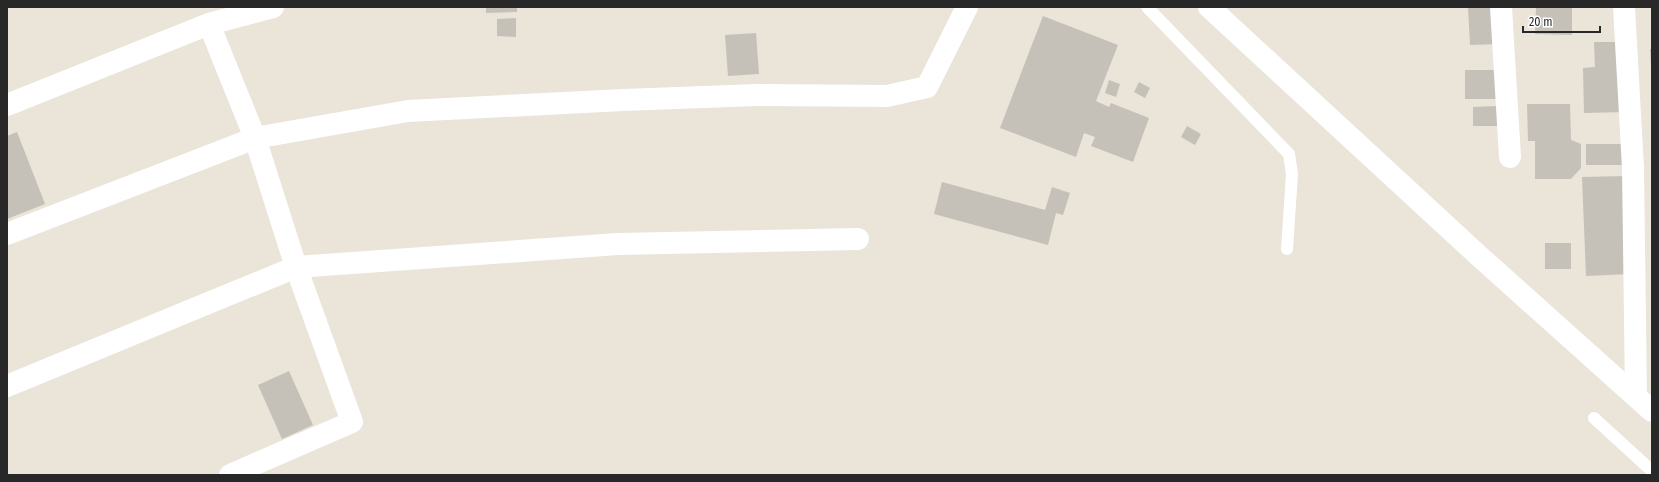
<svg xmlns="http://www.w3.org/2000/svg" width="1659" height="482" font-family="'Fira Sans Condensed',sans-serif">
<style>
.building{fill:#c5c1b9}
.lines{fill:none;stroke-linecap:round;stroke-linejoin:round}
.lane{stroke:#fff;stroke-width:12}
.street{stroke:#fff;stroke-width:22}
</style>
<rect width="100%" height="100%" fill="#eae4d9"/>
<g class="building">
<path d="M486,7H517V12L486,13Z"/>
<path d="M1468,7H1499L1501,44L1470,45Z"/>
<path d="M1536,7H1572V35L1535,34Z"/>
<path d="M1043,16L1118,45L1096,101L1109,107L1111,103L1149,118L1133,162L1091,146L1095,137L1084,133L1076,157L1000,128Z"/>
<path d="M516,18V37L497,36V19Z"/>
<path d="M756,33L759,74L728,76L725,35Z"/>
<path d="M1594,42H1626L1627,112L1584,113L1583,68L1595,67Z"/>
<path d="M1650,49H1652V65H1651Z"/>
<rect x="1465" y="70" width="35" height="29"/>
<path d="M1109,80L1120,84L1116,97L1105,93Z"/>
<path d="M1139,82L1150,88L1145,98L1134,92Z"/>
<path d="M1527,104H1570L1571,140L1581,144V168L1571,179H1535V141H1528Z"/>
<path d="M1497,106L1498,126H1473V107Z"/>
<path d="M1187,126L1201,134L1195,145L1181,137Z"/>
<path d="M17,132L45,204L7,219V136Z"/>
<rect x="1586" y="144" width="44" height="21"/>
<path d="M1626,176L1630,274L1586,276L1582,177Z"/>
<path d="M942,182L1045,210L1052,187L1070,193L1063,215L1056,213L1048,245L934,214Z"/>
<rect x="1545" y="243" width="26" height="26"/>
<path d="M289,371L313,425L282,439L258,385Z"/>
</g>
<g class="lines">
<g class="lane">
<path d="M1147,7L1289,154L1292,174L1287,249"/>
<path d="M1594,418L1652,471"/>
</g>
<g class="street">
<path d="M1209,7L1479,256L1652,411"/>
<path d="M1501,7L1510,157"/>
<path d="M1624,7L1633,168L1636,396"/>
<path d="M209,24L255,138L296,267L352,422L230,475"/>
<path d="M7,105L209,24L273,7"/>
<path d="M7,234L255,138L408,111L623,100L757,95L887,96L927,87L967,7"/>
<path d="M7,386L296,267L618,244L858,239"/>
</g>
</g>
<rect width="1659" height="482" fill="none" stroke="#282828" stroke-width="16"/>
<path d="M1523 26v6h77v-6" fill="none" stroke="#282828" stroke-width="2"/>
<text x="1529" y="26" font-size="12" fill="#282828" stroke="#ffffff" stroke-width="3" paint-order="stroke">20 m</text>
</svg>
